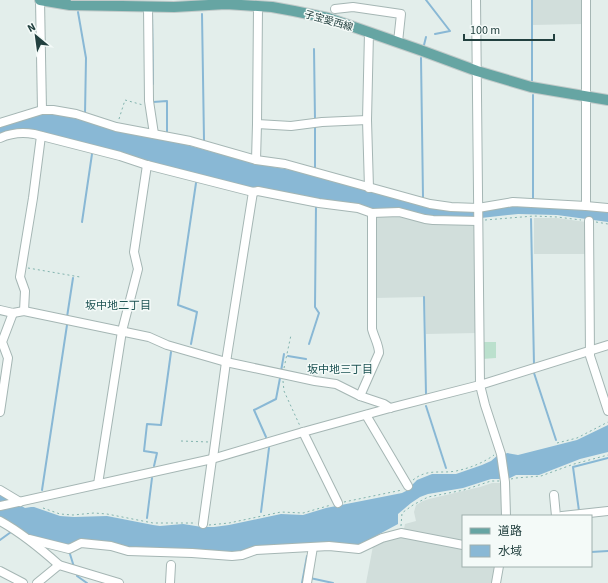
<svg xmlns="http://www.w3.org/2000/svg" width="608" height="583" font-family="'Source Sans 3','Noto Sans JP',sans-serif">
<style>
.built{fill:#d1dedb}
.green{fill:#bbe0cd}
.water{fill:#89b8d5}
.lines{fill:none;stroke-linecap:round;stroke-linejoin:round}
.stream{stroke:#89b8d5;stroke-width:2}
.minor-casing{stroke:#a5b6b4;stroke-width:10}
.major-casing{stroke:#c1cac9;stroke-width:12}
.path{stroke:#82b3ae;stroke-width:1;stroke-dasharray:2 3;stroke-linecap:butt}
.minor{stroke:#fff;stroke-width:8}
.major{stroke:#66a5a3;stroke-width:10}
.labels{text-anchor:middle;stroke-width:3;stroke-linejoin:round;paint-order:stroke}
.street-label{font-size:10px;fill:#22403f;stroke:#f4faf8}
.neighbourhood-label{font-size:11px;fill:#1d5353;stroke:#f4faf8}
</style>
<rect width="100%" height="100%" fill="#e3eeeb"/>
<g class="built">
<path d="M532,0H583V24L532,25Z"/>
<path d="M374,214L475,222L477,333L426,334L425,297L374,298Z"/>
<path d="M534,218H557L586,222L587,254H534Z"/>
<path d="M492,483H502L503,516H463V543L404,531V529L405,524L416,521L414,512L416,505L423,501L429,499L480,487Z"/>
<path d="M401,536L463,547V566H497L494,583H366L373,546L381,541Z"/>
</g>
<path class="green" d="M482,342H496V358L482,359Z"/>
<g class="water">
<path d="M49,114L60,115L180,143L256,164L291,170L419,205L479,212L517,205L575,208L608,212V222L557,215L518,214L481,218L428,217L379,211L228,183L72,141L0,134V126L38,115Z"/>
<path d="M608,425V452L580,459L539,475H516L508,479H491L463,488L428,494L420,497L411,503L398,514V524L359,545L241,552L232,553L68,546L33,538L0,518V493L25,508L31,507H34L60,516L74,517L107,516L153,525L160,526L183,524L202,527H214L229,525L281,514L303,515L326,508L402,493L406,491L417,480L432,474H456L482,465L491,461L498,455H504L507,453L518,455L577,440Z"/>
</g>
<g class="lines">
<g class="stream">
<path d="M426,0L450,31L435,34"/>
<path d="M532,0V81"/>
<path d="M78,12L86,58L85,114"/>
<path d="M152,13L153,84"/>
<path d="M202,14L204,140"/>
<path d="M424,45L426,37"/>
<path d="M314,49L315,120"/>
<path d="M421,58L423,197"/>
<path d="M533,95V198"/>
<path d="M153,100V102L167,101V133"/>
<path d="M315,169V127"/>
<path d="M531,219L534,364"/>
<path d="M82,222L92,154"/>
<path d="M424,297L426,394"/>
<path d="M67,317L73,278"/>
<path d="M191,344L197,312L178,305L196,183"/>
<path d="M309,344L319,313L315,307L316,205"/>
<path d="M288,356L306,359"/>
<path d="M281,371L284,354"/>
<path d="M534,373L556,440"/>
<path d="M426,406L446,468"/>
<path d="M266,437L254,410L276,399L280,378"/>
<path d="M154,466L157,453L144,451L147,424L161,425L171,352"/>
<path d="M42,490L67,325"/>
<path d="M579,511L573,467L608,458"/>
<path d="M261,512L269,448"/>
<path d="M147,518L152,478"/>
<path d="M0,540L11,532"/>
<path d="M591,552L608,551"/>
<path d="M70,554L74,567"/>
<path d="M77,574V576L87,583"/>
<path d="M310,578L333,583"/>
<path d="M302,583L307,556"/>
</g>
<g class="minor-casing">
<g id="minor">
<path d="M40,0L42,110"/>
<path d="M476,0L480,385L485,405L501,454L505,482L506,516"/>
<path d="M586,0V206"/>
<path d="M148,7L149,101L154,134"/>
<path d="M335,9L353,7L401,14L398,42"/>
<path d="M369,32L367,120L369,188"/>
<path d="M0,123L42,110H53L76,114L116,127L190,141L256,160L285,164L430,204L451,207L478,208L513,202L586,206L608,208"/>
<path d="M257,124L291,126L322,122L367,120"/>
<path d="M0,138C11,133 23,132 34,134L120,156L147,165L253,192L258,191L319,203L358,208L372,213L399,212L425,219L433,220L478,221"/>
<path d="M256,160L257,124L258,7"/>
<path d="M589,221L590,356L608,411"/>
<path d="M0,310L13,313L24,311L149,337L167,345L226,362L315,381L336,384L360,396L384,404L390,408"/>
<path d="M24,311L25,291L20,277L33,198L41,136"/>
<path d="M360,396L379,353C379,345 374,337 372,329V213"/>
<path d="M0,412L8,358L2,342L13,313"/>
<path d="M366,415L408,486"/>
<path d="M303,432L338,503"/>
<path d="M213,458L226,362L253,192"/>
<path d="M98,484L122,331L138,269L134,252L147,165"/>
<path d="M0,490L20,502"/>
<path d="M554,495L556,516"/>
<path d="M0,506L212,459L303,432L390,408L480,385L608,345"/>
<path d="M562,516L608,511"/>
<path d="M0,521C22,533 40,548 59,565"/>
<path d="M203,524L212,459"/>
<path d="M29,539L69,549L81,543L111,546L128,551L192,553L232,556L242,555L256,550L329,546L359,549L382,538L401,533L463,545"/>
<path d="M0,571L23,583"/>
<path d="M37,583L59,565L119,583"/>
<path d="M170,583L171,565"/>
<path d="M307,583L313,547"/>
<path d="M496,583L499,566"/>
</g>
</g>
<g class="major-casing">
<path id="major" d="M40,0L70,5L174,7L226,4L272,7L294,11L328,18L420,50L477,71L531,87L608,100"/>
</g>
<g class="path">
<path d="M119,119L125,100L143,105"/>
<path d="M485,220L534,216L557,217L581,220"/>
<path d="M596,222L608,224"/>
<path d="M28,268L80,277"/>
<path d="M284,368L291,335"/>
<path d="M283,381L284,391L300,426"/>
<path d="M181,441L209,442"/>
<path d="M557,443L577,438L608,422"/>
<path d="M511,479L516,478L541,476L574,464L608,455"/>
<path d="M413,480C428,468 440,474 456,471C470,468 483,463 494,455"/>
<path d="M344,502L402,490"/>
<path d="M43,508L60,514L73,515L94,513L107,514L153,523H196"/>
<path d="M209,525L229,523L281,512L303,513L331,505"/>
<path d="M401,526L402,513L413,505L428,497L464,490L491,481H499"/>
</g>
<use href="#minor" class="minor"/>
<use href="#major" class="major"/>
</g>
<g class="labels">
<g class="street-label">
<text transform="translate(329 20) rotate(16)" y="4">子宝愛西線</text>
</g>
<g class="neighbourhood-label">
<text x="118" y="309">坂中地二丁目</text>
<text x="340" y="373">坂中地三丁目</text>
</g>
</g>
<rect x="462" y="515" width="130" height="52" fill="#f4faf8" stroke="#a0b0ae"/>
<rect x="470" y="528" width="20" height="6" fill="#66a5a3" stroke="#a0b0ae"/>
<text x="498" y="535" font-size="12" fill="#22403f">道路</text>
<rect x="470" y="545" width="20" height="12" fill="#89b8d5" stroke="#a0b0ae"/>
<text x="498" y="555" font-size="12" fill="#22403f">水域</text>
<g transform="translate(36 36) rotate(331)" stroke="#f4faf8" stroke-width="3" paint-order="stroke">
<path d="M0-3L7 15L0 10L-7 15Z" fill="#22403f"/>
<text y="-6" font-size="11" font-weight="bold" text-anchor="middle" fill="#22403f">N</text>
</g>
<path d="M464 34v6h90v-6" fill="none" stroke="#22403f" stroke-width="2"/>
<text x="470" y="34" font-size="12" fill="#22403f" stroke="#f4faf8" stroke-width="3" paint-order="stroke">100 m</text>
</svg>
